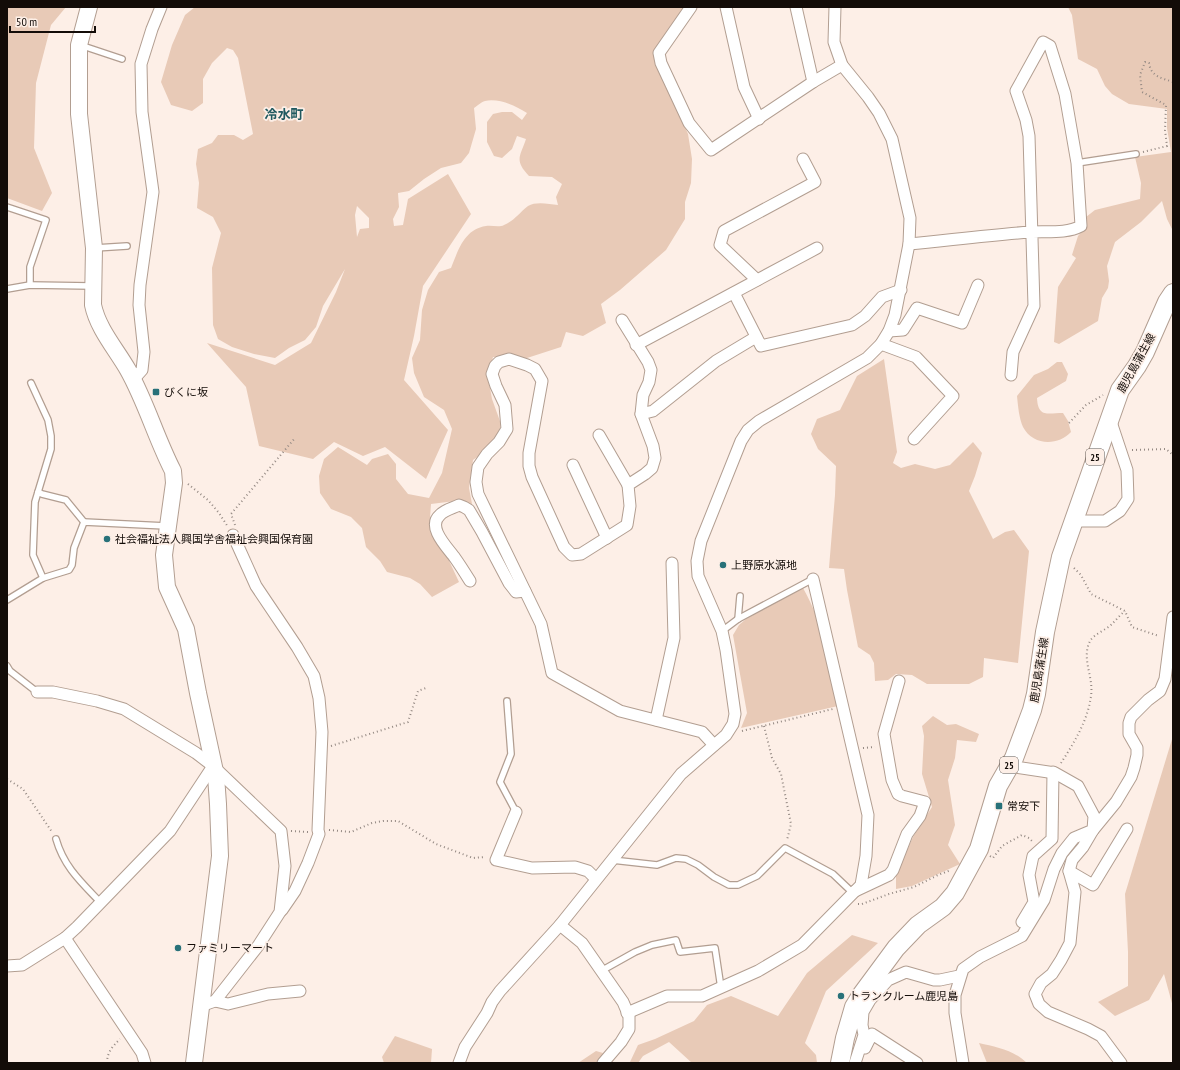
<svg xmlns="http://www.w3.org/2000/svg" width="1180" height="1070" font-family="'PT Sans Narrow','Noto Sans JP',sans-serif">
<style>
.green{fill:#e8cab7;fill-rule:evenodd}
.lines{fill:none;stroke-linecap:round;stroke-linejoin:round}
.lane-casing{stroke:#b29e91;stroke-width:8}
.street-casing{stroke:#b29e91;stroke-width:13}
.secondary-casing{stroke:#b29e91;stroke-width:18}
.primary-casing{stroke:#b29e91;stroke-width:20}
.path{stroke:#948983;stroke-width:2;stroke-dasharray:1 3;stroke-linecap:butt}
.lane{stroke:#fff;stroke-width:5.5}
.street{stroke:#fff;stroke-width:11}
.secondary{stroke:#fff;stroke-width:16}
.primary{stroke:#fff;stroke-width:18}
.poi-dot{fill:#287179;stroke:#fdefe7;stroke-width:1.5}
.labels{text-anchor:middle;stroke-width:3.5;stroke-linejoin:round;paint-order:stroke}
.shield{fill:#fdefe7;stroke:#59504b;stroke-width:1}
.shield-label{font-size:10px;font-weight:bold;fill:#130c08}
.street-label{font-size:11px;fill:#130c08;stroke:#fdefe7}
.poi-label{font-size:11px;fill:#130c08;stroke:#fdefe7;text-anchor:start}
.quarter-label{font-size:13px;font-weight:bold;fill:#1f595f;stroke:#fdefe7}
</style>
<rect width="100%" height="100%" fill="#fdefe7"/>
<g class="green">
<path d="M7,7H66L51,25L36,83L34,148L52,193L42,211L7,198Z"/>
<path d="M195,7H684L658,48V65L688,134L692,159L691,183L685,202V219L666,250L620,290L601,304L606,323L583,336L566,332L561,347L527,358L493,357L488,376L492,399L501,424L496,444L473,460L469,488L472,504L455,501L431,504L430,518L445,552L459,582L432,597L420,584L410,578L387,572L380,561L366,547L362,528L351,517L331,509L320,493L319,476L324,459L338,447L367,465L372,459L388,454L396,464V479L408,494L429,498L442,473L452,429L444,410L424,397L414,373L412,358L420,340L422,310L428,290L439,272L451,268C458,251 464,229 486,226C492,225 499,228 504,225C514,221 519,213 528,206C536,201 549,204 558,205L556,197L562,184L552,177L529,176C514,160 520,157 526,139L517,136L512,149L502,158L494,156L487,142V122L493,114L502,112H512L522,120L527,113C516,106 499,98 485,101C481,102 477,106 474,108L476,129L469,153L461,163L441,168L424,179L409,191L398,193L399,207L393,219L394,226L403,225L408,199L448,174L471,214L423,286L414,336L404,380L448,430L426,479L385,447L363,456L334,442L313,459L259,446L246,387L207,343L275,365L311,343L336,292L345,269L323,306L316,327L305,340L289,348L275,358L254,354L232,347L218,339L213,325L212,268L221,233L213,217L197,208L199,183L196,164L198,149L212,143L218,135H234L243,140L253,134L238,58L233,50L227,48L212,63L203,79V103L192,111L171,105L161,82L172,45L185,15ZM357,206L369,218V228L360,229L357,237L355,215Z"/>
<path d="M1068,7H1173V229H1172L1167,219L1162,201L1141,222L1115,242L1107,266L1109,281L1108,288L1102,298L1098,321L1059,344L1054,342L1058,287L1076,258L1072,255L1078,236L1085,228L1086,217L1095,210L1140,199L1141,183L1135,157L1171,152L1167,128V109L1129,104L1112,94L1105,86L1097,69L1078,59L1072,15Z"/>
<path d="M884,359L897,452L893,463L901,468L915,464L935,469L950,465L973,442L982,453L975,476L969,491L993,539L1005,532L1014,530L1029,551L1018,663L984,658L983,677L969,684H927L912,675L896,674L888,680L875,681L874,663L870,655L858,647L847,590L844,569L829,568L835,495L836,466L818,449L811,434L817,419L840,410L857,376Z"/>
<path d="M1057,362H1062L1068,374L1066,381L1037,398C1038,418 1048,413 1063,413L1068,421L1071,432C1058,446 1033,446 1023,427C1019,418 1018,406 1017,396L1034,375L1048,369Z"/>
<path d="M803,588C824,625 830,665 838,706L741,728L747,713L733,635L739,625L746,619Z"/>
<path d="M933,716L947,725L956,724L979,734L976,742L957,740L955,758L948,780L955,825L948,845L960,864L912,886L896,889V875L913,837L932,807L922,774L924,736L922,726Z"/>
<path d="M1173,736V1007L1164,974L1149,1000L1115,1016L1098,1002L1128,986V952L1125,894Z"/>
<path d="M852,935L878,943L826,991L805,1043L816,1055L817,1063H692L669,1042L643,1056L638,1063H627L630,1062L638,1045L655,1039L694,1021L707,1005L731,996L778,1016L807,973Z"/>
<path d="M395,1036L432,1049L431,1063H384L382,1057Z"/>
<path d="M979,1043C996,1047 1014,1050 1027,1063H987Z"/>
<path d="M596,1051L603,1053L599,1063H578Z"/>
</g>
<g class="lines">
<g class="lane-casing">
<g id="lane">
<path d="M80,45L122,59"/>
<path d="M1077,163L1136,154"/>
<path d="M7,207L46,220L30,267V285"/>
<path d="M95,248L127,246"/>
<path d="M7,289L30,285L91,286"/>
<path d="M31,383L48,420L51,436V449L38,492"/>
<path d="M43,578L33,555L35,502L38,492L42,494L66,500L84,522"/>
<path d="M7,600L43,578L69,570L72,565L74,548L84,522L166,526"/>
<path d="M738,619L740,596"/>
<path d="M722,631L738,619L813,579"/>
<path d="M7,666L10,671L37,692"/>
<path d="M507,701L511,754L500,782L516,812"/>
<path d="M56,839C64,867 81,882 101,903"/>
<path d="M612,860L657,865L676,858L686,859L698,865L714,877L729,885H738L757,876L785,848L833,874L853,893"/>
<path d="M601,971L635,952L652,945L676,940L680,952L715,948L721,988"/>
</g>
</g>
<g class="street-casing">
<g id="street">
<path d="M691,7L659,53L661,63L689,123L711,150L813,82L842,65"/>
<path d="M726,7L744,87L759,119"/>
<path d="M796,7L813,82"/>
<path d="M909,244C950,240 990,235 1030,232C1047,231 1066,234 1081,226L1077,163L1065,94L1050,46L1043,42L1016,91L1026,120L1029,136L1034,306L1013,352L1011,375"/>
<path d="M757,280L720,245L724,231L815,182L803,159"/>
<path d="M734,293L761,346L852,325L865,316L882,297L901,290"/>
<path d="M622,320L648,362L651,370L649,382L643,395L641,414L653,446L655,458L652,468L645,474L628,485L630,506L627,525L581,554L572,555L564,547L532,477L529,466V453L542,381L535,369L527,365L509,359L499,362L495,366L492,374L496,386L505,405L507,429L499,442L487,454L478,467L476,482L478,494L541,624L552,673L620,711L702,732L714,745"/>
<path d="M889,331L903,330L917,308L962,323L978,285"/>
<path d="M881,344L916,357L953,396L914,439"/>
<path d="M636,345L817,248"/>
<path d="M133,380L142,370L144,352L139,305L140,285L153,192L142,112L141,64L152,29L161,7"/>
<path d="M641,414L653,411L716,361L756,337"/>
<path d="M599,435L628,485"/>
<path d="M573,465L607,538"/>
<path d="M1073,521H1105L1120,511L1128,499L1127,470L1110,419"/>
<path d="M233,535L256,586L297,647L314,676L319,698L322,732L318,830L319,834L308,863L295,891L282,910"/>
<path d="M470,581C465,573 460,565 455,558C448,548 426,527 440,515C444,510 453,508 459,505L464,507L469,510L482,532L509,583L516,592L525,591"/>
<path d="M37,692H53L97,701L124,709L196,753L213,766L281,831L285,866L280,912L258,946L215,1001L201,1006"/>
<path d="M656,720L674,638L672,563"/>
<path d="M516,812L496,860L532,868L575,867L588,871L596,879"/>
<path d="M1069,871L1093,885L1127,829"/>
<path d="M855,891L889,875L893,870L907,834L920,816L925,802L902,796L898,794L892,780L884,734L899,681"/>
<path d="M1022,922L1034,902L1029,875L1033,856L1052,839L1053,772"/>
<path d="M560,925L582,943L623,1002L629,1016V1029L621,1042L603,1063"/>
<path d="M65,938L77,927L170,831L213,766"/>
<path d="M7,966L22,965L65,938L142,1053L145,1063"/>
<path d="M215,1001L228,1004L268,994L300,991"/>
<path d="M627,1013L667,996H702L758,971L802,945L861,885L866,856L868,815L813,579"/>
<path d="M865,1048L872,1034L917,1063"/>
<path d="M459,1063L465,1047L487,1013L492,1002L500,991L560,925L681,774L726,735L733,724L735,714L726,650L722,631L698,576L697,561L701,541L741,441L748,430L759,421L867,358L881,344L889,331L895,315L909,244L910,218L892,139L879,113L868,97L842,65L834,42L835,7"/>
<path d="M855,1063L864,1035L862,1025L863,1012L870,1000L888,980L906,972L934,980H940L959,976"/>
<path d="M963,1063L955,1013V995L963,969L980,957L1022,936L1044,900L1054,869L1062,853L1074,838L1093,830L1094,816L1078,786L1055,773L1009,766"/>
<path d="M1121,1063L1101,1036L1088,1029L1048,1012L1039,1004L1035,994L1041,983L1052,974L1061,960L1070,943L1075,892L1069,871L1072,860L1083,847L1093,830L1116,802L1131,777L1134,768L1137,755V748L1129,734V723L1131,717L1148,700L1160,691L1165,679L1173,617"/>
</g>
</g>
<g class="secondary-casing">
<path id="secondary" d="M89,7L79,45V114L94,248L93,305C98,329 116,349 128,370C146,402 156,438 173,471L174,483L164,555L167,587L186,629L198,693L216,776L218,804L220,856L194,1063"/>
</g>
<g class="primary-casing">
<path id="primary" d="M840,1063L845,1038L854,1007L862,994L896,948L918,925L943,907L955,893L979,849L998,786L1014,758L1032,710L1036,694L1045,632L1061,557L1120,390L1137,366L1145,352L1167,302L1173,293"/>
</g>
<g class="path">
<path d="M1143,152L1167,146L1165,130L1166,105L1142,92L1140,75L1145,62L1149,63C1151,77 1162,78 1173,82"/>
<path d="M1069,423L1086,405L1103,395"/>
<path d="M1132,450L1166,449L1173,455"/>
<path d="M188,484L208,500L219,513L228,527"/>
<path d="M235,525L231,514L295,438"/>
<path d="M1074,568L1081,575L1091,594L1125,611L1132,627L1159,636"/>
<path d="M764,726L772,758L781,774L791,824L787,840"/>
<path d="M742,731L833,709"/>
<path d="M331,746L408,722L418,691L426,688"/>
<path d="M863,748L875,747"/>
<path d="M1061,763C1074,743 1088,720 1091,696C1094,677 1081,659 1090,641C1094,634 1106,630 1112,624C1116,620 1120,615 1125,611"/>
<path d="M7,779L23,789L52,832"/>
<path d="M329,830L351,832L372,823L383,821H398L436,844L473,858L485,857"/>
<path d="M291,831L309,832"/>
<path d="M990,856L993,858L1002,846L1022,835L1029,838L1032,841"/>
<path d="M858,904H862L889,894L914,887L938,875L951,870"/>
<path d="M107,1063C107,1052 113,1046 120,1039"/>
</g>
<use href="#lane" class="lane"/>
<use href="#street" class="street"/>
<use href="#secondary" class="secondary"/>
<use href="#primary" class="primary"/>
</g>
<g class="poi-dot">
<rect x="152" y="388" width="8" height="8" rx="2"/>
<circle cx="107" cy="539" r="4"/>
<circle cx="723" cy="565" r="4"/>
<rect x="995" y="802" width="8" height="8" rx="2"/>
<circle cx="178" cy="948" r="4"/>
<circle cx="841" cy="996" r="4"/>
</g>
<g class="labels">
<g class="shield">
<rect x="1086" y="449" width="18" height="16" rx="3"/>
<rect x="1000" y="757" width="18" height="16" rx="3"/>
</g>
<g class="shield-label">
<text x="1095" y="461">25</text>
<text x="1009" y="769">25</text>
</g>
<g class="street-label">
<text transform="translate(1136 363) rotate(-61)" y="4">鹿児島蒲生線</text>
<text transform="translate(1039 670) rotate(-81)" y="4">鹿児島蒲生線</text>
</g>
<g class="poi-label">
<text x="164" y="396">びくに坂</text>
<text x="115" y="543">社会福祉法人興国学舎福祉会興国保育園</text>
<text x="731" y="569">上野原水源地</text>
<text x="1007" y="810">常安下</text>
<text x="186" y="952">ファミリーマート</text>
<text x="849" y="1000">トランクルーム鹿児島</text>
</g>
<g class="quarter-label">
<text x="284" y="119">冷水町</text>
</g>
</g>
<rect width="1180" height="1070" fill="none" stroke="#130c08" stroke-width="16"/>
<path d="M10 26v6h85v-6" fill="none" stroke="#130c08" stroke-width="2"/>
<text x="16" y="26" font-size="12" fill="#130c08" stroke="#fdefe7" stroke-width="3" paint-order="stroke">50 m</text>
</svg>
